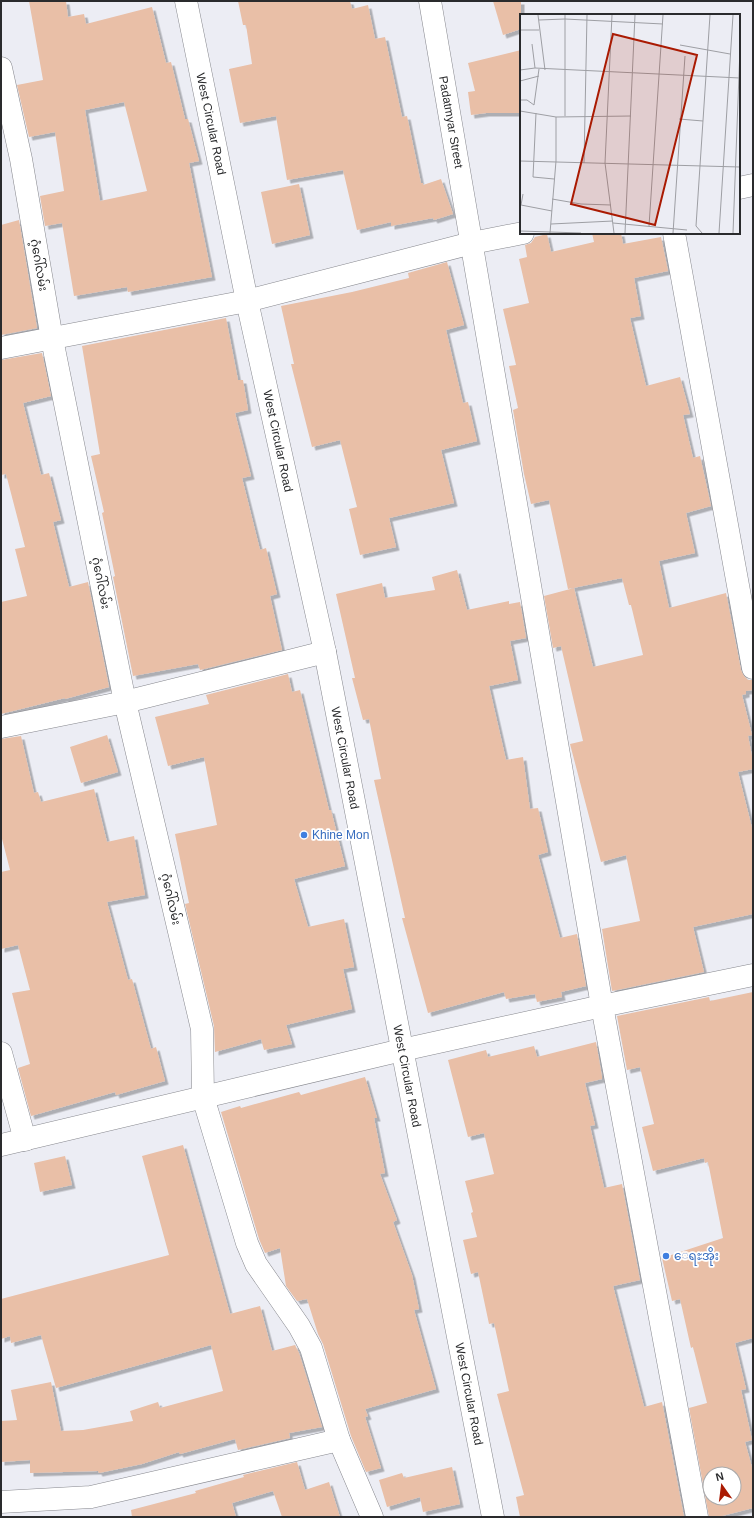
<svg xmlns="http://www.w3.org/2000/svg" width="754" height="1518" font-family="Helvetica,'Noto Sans Myanmar',sans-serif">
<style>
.building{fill:#e9bfa7;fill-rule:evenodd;filter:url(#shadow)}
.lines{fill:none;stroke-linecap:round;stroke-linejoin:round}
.minor-casing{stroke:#87888e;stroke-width:23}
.minor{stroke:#fff;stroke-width:22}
.shop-dot{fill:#3f7fe0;stroke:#fff;stroke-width:1.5}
.labels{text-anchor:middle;stroke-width:3.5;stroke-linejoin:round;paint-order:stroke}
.street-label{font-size:12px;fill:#2a2b2d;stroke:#fff}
.shop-label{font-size:12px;fill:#366cbe;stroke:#fff;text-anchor:start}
.inset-road{fill:none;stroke:#9e9fa4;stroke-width:1}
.view{fill:#aa1a02;fill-opacity:0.15;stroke:#aa1a02;stroke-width:2}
.inset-edge{fill:none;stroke:#2a2b2d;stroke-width:2}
</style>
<defs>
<filter id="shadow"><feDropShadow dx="3.5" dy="3.5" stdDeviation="0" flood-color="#0004"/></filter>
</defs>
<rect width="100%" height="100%" fill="#ecedf4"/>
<g class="building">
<path d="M29,1H66L68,17L84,14L86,24L152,7L166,63L171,62L185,119H188L199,161L189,163L212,277L128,292L127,287L74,296L62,223L45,226L40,196L64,191L55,132L29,137L17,85L43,80ZM124,102L147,191L100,201L85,110Z"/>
<path d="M238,1H350L352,9L368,5L375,39L385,37L402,117L407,116L421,183H423V185L441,179L453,214L434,220L433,218L391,226V222L357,230L343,170L287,180L276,116L240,123L229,69L252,64L246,25H243Z"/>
<path d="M493,1H521V29L503,35Z"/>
<path d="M521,50V113H486L471,115L468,92L475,91L468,63Z"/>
<path d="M299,184L310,235L272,244L261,192Z"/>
<path d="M19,220L37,328L1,335V225Z"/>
<path d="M592,233H621L623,244L661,237L668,271L634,278L641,316L630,318L646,386L680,377L690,414L683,415L693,458L700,456L711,506L686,513L695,553L659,561L669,608L726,593L741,670L744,676L748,680H753V690L746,691V694L742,695L752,735L748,736L753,761V769L738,772L753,832V914L693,927L704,972L612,991L602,929L640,921L626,855L601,862L570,744L583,741L561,646L553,648L544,596L574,588L593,667L643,655L631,605H629L622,578L568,589L549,500L531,504L524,474L513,410L518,408L509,366L516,365L503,309L529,303L519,259L527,257L525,245L531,243L535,237L547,234L551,252L594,242Z"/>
<path d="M447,262L464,325L446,330L463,403L468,402L477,441L441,450L454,503L389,518L396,547L360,555L349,509L357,507L340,440L312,447L291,364H294L281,306L352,292L409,278L408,273Z"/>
<path d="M226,318L238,380H243L248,410L235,413L251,476L242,478L260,550L266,548L277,594L270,596L282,650L200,670L198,664L133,676L113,577L115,576L102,513L104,512L91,456L100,454L82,346Z"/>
<path d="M42,353L51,396L23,403L41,475L49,473L61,520L53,522L69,587L88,582L109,687L65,699V698L1,714V602L27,596L15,549L25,547L6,474L1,475V360Z"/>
<path d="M457,570L467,610L509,601V604L520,602L526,638L510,641L518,680L489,686L506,760L523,757L530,809L538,808L548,852L538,855L560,938L577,934L586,986L561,992L562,997L537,1002L535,994L506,999L504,992L428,1013L402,918H405L374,780L381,779L369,719L363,720L352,678H355L336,594L382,583L385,598L435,590L432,577Z"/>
<path d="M288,674L292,692L300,690L329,810H331L345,866L294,879L308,927L344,919L354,967L343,969L352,1009L286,1025L292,1044L264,1050L261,1039L215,1052L214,1026L185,904L189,903L175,834L217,825L204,757L168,766L155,717L209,704L206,695Z"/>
<path d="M107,735L118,772L81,783L70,747Z"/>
<path d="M21,736L34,793L38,792L41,802L94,789L107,842L134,836L145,895L107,902L128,980L132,979L151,1049L156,1047L165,1081L116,1095L115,1092L31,1116L18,1068L30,1064L12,993L30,990L18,945L1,949V872L10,870L1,835V739Z"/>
<path d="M753,992V1338L735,1343L746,1389L741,1390L752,1440L745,1442L753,1471V1508L718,1517H709L689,1408L707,1403L693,1347L691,1348L680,1299L672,1301L662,1258L723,1238L708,1162L705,1163L704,1158L653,1171L642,1127L654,1124L640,1067L627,1070L617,1016L709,997L710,1001ZM710,1474H734V1498H710Z"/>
<path d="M596,1042L602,1077V1079L585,1083L595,1125L590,1126L604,1188L622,1184L640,1280L613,1286L644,1407L662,1402L684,1517H520L516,1497L524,1495L497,1394L509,1391L494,1323L489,1324L478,1272L471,1274L463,1240L477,1237L471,1213L473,1212L465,1181L494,1174L484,1133L468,1137L448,1060L486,1050L488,1057L534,1046L537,1057Z"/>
<path d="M365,1077L377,1118H374L385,1173L380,1174L397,1220L393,1222L412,1275L419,1309L414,1310L436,1389L365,1409L368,1416L365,1417L381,1468L366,1472L351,1436L323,1344L318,1334L307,1299L297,1301L286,1286L280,1248L265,1253L259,1239L221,1112L240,1106L241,1108L299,1092L301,1095Z"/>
<path d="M183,1145L230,1314L260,1306L272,1351L295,1345L299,1353L322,1427L289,1433L290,1438L238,1450L235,1439L180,1454L179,1452L142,1464L99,1473L98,1471L30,1473V1460L1,1462V1421L17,1420L11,1390L51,1382L61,1431L83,1430L133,1421L130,1411L158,1402L160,1408L223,1391L211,1345L56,1388L41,1335L11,1343L10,1336L1,1339V1299L169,1255L142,1156Z"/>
<path d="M65,1156L72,1185L40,1192L34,1163Z"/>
<path d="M297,1462L305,1490L329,1482L340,1517H282L273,1491L232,1503L236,1517H132L131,1510L196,1493L195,1491L244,1477L243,1475Z"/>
<path d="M452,1467L460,1504L423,1512L420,1497L387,1507L379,1480L402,1473L404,1478Z"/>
</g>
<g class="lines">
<g class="minor-casing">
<g id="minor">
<path d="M186,1L247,301L325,652L493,1517"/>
<path d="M430,1L602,1006L697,1517"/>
<path d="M1,68L21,159L52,339L125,702L202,1029L203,1097L247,1243L256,1264L299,1326L311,1348L339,1440L372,1517"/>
<path d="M739,188L753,185"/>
<path d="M674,233L753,668"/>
<path d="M1,348L247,301L472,243L523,233"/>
<path d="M1,727L125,702L325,652"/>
<path d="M1,1053L25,1140"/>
<path d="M1,1145L402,1050L602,1006L753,975"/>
<path d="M1,1502L91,1497L339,1440"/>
</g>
</g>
<use href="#minor" class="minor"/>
</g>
<g class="shop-dot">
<circle cx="304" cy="835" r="4"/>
<circle cx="666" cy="1256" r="4"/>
</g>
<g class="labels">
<g class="street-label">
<text transform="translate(451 122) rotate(80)" y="4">Padatmyar Street</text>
<text transform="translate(211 124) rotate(78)" y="4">West Circular Road</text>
<text transform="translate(39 265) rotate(80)" y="4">ဂံ့ဂေါ်လမ်း</text>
<text transform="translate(278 441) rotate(78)" y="4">West Circular Road</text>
<text transform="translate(101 583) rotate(79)" y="4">ဂံ့ဂေါ်လမ်း</text>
<text transform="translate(345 758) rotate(79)" y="4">West Circular Road</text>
<text transform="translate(171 899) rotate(77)" y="4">ဂံ့ဂေါ်လမ်း</text>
<text transform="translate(407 1076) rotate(79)" y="4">West Circular Road</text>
<text transform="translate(469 1394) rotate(79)" y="4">West Circular Road</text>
</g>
<g class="shop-label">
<text x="312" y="839">Khine Mon</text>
<text x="674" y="1260">ေရႊအိုး</text>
</g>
</g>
<g transform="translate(520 14)">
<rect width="220" height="220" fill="#ecedf4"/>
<path class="inset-road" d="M18,1L25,56M45,1V102M92,1L85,149L94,219M19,6L45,5L143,10M0,16H19M12,30L15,54M160,31L210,40M0,56L15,54L220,64M0,67L19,62M0,86H7L14,91L19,55M0,97L36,103L111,102M16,99L13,163L34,165M159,105L183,107M0,147L220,153M64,149L67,1M3,180L1,191L32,197M32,185L61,190L91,191M93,209L167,216M31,210L93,207M129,212L143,1M0,217L61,219M30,219L36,147V103M105,219L115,1M153,219L165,42M182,219L176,212L190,1M199,219L213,1M213,219L220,34"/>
<path class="view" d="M93,20L177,41L135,211L51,190Z"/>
<rect width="220" height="220" class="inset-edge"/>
</g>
<rect width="754" height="1518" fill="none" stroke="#2a2b2d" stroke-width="4"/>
<g transform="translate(722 1486) rotate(346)"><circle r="19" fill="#ffffff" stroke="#aaaaab"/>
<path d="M0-3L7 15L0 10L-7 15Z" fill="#aa1a02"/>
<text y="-6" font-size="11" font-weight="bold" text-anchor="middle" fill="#2a2b2d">N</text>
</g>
</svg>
